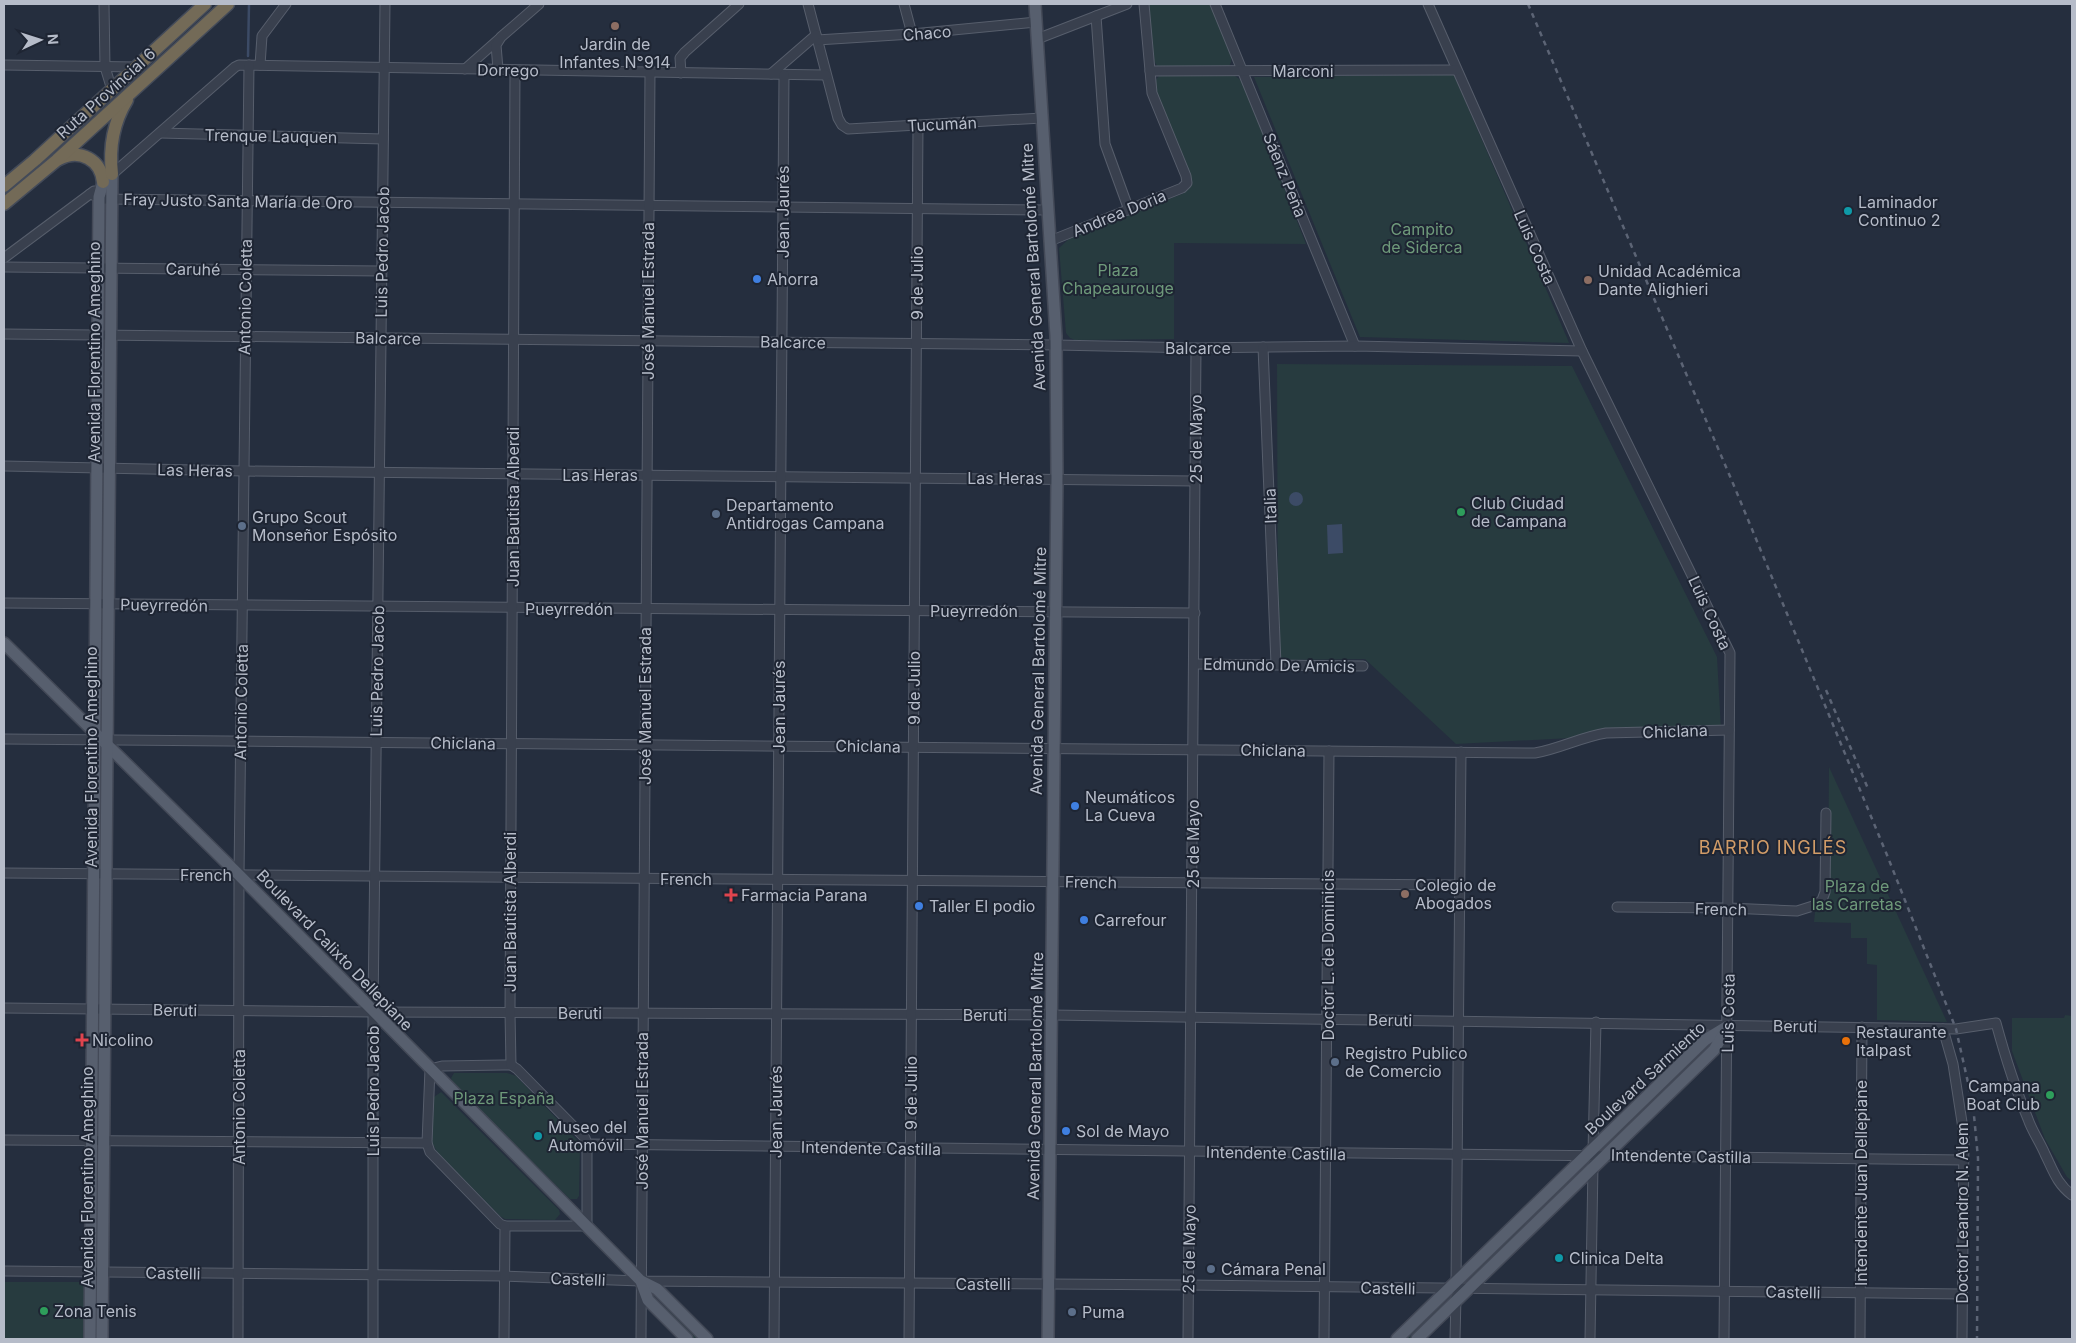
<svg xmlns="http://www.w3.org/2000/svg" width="2076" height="1343" font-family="Inter,sans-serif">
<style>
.green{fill:#273b3f}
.water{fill:#3c4b66}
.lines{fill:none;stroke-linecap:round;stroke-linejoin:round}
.stream{stroke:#3c4b66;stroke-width:2.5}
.minor-casing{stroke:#575e6c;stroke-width:11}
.major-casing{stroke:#434957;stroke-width:14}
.highway-casing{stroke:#444b59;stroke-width:15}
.minor{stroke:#39404e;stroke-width:9}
.major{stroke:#575f6e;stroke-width:11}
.highway{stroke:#736a57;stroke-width:12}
.rail{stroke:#5c6475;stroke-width:2.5;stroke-dasharray:5 5;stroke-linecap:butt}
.education-dot{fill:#8d6e63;stroke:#1e2533;stroke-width:2}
.culture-dot{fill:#0f9aa8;stroke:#1e2533;stroke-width:2}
.shop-dot{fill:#3f7fe0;stroke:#1e2533;stroke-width:2}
.leisure-dot{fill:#2e9e5b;stroke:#1e2533;stroke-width:2}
.service-dot{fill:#5c6f8a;stroke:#1e2533;stroke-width:2}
.health-dot{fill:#e0444e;stroke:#1e2533;stroke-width:2}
.food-dot{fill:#e8710a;stroke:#1e2533;stroke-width:2}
.labels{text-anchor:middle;stroke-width:4;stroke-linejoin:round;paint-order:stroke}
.street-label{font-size:16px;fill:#b6bcc9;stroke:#1e2533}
.poi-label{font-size:16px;fill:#b6bcc9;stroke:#1e2533;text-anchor:start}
.park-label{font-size:16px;fill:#6e997a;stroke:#1e2533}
.neighbourhood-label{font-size:18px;letter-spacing:1px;fill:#d19c68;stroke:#1e2533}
</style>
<rect width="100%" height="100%" fill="#252e3e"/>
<g class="green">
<path d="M1148,4H1210L1231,56C1232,61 1231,65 1226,68L1157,66L1153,59Z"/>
<path d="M1231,73L1242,81L1306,244L1174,243V339L1075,340L1070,338L1066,333L1059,248L1070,238L1182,194L1188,189L1191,182L1156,93C1155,85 1153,80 1161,75Z"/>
<path d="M1454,75L1567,338L1569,343L1360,337L1254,77Z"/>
<path d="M104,343L106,344L105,458L103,459L102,458L103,344Z"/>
<path d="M1277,364L1572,366L1717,657L1721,730L1456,744L1365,659L1278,660Z"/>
<path d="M101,477H104V592L102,593L101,592Z"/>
<path d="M102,609L103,610L102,724L101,725L99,724L100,610Z"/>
<path d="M101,752L102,753L101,867L100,868L98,867L99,753Z"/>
<path d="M1829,767L1947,1022L1877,1020V965L1867,964V938H1851V923L1814,922L1815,912L1823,908L1828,894Z"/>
<path d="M98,883H101L100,998H97Z"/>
<path d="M2065,1015L2072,1016V1181L2067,1177L2045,1139L2012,1051V1018H2064Z"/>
<path d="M97,1016H100L99,1131L98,1132L96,1131Z"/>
<path d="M1709,1043L1711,1046L1606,1148H1604V1146Z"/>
<path d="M454,1073H507L516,1076L580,1143L579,1196L577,1199H570L454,1085L451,1078Z"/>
<path d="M441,1092L559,1210L560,1214L555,1220L505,1219L500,1216L438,1153L432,1143L434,1097Z"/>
<path d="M96,1150H99L98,1265H95Z"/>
<path d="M1576,1173L1578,1175L1474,1277H1472V1273Z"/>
<rect x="4" y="1282" width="80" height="57"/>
<path d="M1443,1302L1444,1306L1410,1339H1404Z"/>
<path d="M669,1307L701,1339H692L665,1312Z"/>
</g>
<g class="water">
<circle cx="1296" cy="499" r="7"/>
<path d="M1342,524L1343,553L1328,554L1327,525Z"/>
</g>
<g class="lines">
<path class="stream" d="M248,56L249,4"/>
<g class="minor-casing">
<g id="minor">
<path d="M104,4L105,67L112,90"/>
<path d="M808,4L838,118L842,125L848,129L1042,118"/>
<path d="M904,4L912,34"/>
<path d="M1215,4L1355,346"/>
<path d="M1428,4L1582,351L1730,653L1724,1339"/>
<path d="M1096,16L1105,144L1129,210"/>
<path d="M1037,39L1127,4"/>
<path d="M817,40L912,34L1036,22"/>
<path d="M4,65L137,67"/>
<path d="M260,65L262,36L286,4"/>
<path d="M465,69L499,39"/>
<path d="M498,69L496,45L501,37L539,4"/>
<path d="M1150,71L1456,70"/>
<path d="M681,73L680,58L685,52L739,4"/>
<path d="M771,74L816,35"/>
<path d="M160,133L383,139"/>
<path d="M109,177L235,67L239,65L826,75"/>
<path d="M90,194L104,199L1048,210"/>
<path d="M1050,241L1182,188L1187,183L1186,176L1152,93L1144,4"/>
<path d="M4,258L94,191"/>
<path d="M4,267L382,271"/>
<path d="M4,334L1056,345L1196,348L1355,346L1582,351"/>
<path d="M1263,347L1276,664"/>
<path d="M4,466L244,471L1195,481"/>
<path d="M4,603L1195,613"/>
<path d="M1194,664L1363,666"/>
<path d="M4,739L1535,753C1559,749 1581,737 1606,733L1729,730"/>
<path d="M4,873L1459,885"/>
<path d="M1617,907L1729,908L1797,911L1816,905L1822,900L1825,892L1826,813"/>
<path d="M4,1008L373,1012L1052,1015L1956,1029L1996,1023C2005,1056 2015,1088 2028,1119C2032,1131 2040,1142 2045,1154C2053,1170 2057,1184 2072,1195"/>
<path d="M1943,1029L1953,1064L1964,1135L1962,1339"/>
<path d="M503,1065H511L517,1069L585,1138L587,1144V1226H505L500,1224L430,1152L427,1143L430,1069L442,1066Z"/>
<path d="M511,1065L510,1013L515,70"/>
<path d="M4,1140L427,1143"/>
<path d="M587,1144L1964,1160"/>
<path d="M1593,1152L1596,1022"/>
<path d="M4,1271L504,1276L641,1281L1189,1285L1962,1294"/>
<path d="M1456,1284L1461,752"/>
<path d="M238,1339L239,875L249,65"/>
<path d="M373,1339V1012L385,4"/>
<path d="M504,1339L505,1226"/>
<path d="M641,1339L650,72"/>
<path d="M774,1339L784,75"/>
<path d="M909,1339L918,126"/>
<path d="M1188,1339L1196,348"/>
<path d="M1324,1339L1329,751"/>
<path d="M1455,1339L1456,1297"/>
<path d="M1590,1339L1593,1165"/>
<path d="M1860,1339L1862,1027"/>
</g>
</g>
<g class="major-casing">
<g id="major">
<path d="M1035,4L1056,336L1057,478L1048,1339"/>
<path d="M4,643L239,875L641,1281L657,1289L707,1339"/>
<path d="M641,1281L648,1300L687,1339"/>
<path d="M90,1339L99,197L103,182"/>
<path d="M102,1339L112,174"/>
<path d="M1397,1339L1705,1040L1728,1026"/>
<path d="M1417,1339L1714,1050L1727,1028"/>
</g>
</g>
<g class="highway-casing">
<g id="highway">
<path d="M59,159C80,148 101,160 103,182"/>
<path d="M112,174C109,148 113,123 127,100"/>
<path d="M4,186L35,160L205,4"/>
<path d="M4,204L57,160L228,4"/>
</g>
</g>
<use href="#minor" class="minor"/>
<use href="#major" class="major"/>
<use href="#highway" class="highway"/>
<g class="rail">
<path d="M1528,4L1732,481L1887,855L1956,1029L1973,1105L1978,1158L1977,1339"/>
<path d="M1826,690L1869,791"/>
</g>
</g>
<g class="education-dot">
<circle cx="615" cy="26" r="5"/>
<circle cx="1588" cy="280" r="5"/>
<circle cx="1405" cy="894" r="5"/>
</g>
<g class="culture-dot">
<circle cx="1848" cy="211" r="5"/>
<circle cx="538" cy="1136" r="5"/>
<circle cx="1559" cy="1258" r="5"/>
</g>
<g class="shop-dot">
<circle cx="757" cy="279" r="5"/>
<circle cx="1075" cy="806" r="5"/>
<circle cx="919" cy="906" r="5"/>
<circle cx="1084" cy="920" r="5"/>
<circle cx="1066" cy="1131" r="5"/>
</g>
<g class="leisure-dot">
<circle cx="1461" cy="512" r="5"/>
<circle cx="2050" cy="1095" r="5"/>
<circle cx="44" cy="1311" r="5"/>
</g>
<g class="service-dot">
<circle cx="716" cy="514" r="5"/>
<circle cx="242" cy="526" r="5"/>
<circle cx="1335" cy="1062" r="5"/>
<circle cx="1211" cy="1269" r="5"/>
<circle cx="1072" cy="1312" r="5"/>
</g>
<g class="health-dot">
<path d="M728.5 887.5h5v5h5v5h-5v5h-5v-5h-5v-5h5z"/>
<path d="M79.5 1032.5h5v5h5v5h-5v5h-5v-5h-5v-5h5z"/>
</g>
<circle class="food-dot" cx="1846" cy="1041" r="5"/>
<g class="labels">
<g class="street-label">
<text transform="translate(927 33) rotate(-5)" y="6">Chaco</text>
<text transform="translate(508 70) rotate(1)" y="6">Dorrego</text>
<text x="1303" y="77">Marconi</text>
<text transform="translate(106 93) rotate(-42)" y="6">Ruta Provincial 6</text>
<text transform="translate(942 124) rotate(-3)" y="6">Tucumán</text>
<text transform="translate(271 136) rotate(1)" y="6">Trenque Lauquen</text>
<text transform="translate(1285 175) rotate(68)" y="6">Sáenz Peña</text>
<text transform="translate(238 201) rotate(1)" y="6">Fray Justo Santa María de Oro</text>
<text transform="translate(783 212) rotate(-90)" y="6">Jean Jaurés</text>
<text transform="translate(1119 213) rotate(-22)" y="6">Andrea Doria</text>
<text transform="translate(1535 247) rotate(66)" y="6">Luis Costa</text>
<text transform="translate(382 252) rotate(-89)" y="6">Luis Pedro Jacob</text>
<text transform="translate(1033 267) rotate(-93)" y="6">Avenida General Bartolomé Mitre</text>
<text transform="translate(193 269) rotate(1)" y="6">Caruhé</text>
<text transform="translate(917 283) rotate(-90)" y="6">9 de Julio</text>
<text transform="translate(245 297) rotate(-89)" y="6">Antonio Coletta</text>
<text transform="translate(648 301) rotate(-90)" y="6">José Manuel Estrada</text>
<text transform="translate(388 338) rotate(1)" y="6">Balcarce</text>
<text transform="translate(793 342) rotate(1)" y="6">Balcarce</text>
<text x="1198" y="354">Balcarce</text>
<text transform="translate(94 352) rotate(-90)" y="6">Avenida Florentino Ameghino</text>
<text transform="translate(1196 439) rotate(-90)" y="6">25 de Mayo</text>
<text transform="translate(195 470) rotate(1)" y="6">Las Heras</text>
<text x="600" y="481">Las Heras</text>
<text x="1005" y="484">Las Heras</text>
<text transform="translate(1270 506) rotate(-92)" y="6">Italia</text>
<text transform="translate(513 507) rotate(-90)" y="6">Juan Bautista Alberdi</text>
<text transform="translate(164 605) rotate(1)" y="6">Pueyrredón</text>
<text x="569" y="615">Pueyrredón</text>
<text x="974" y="617">Pueyrredón</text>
<text transform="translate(1710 613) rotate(65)" y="6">Luis Costa</text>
<text transform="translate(1279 665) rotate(1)" y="6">Edmundo De Amicis</text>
<text transform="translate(377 671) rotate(-89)" y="6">Luis Pedro Jacob</text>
<text transform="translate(1038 671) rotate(-89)" y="6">Avenida General Bartolomé Mitre</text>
<text transform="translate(914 688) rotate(-90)" y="6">9 de Julio</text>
<text transform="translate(241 702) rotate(-89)" y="6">Antonio Coletta</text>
<text transform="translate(645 706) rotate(-90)" y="6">José Manuel Estrada</text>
<text transform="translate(779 707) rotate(-90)" y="6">Jean Jaurés</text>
<text transform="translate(1675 731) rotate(-2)" y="6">Chiclana</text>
<text transform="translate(463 743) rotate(1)" y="6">Chiclana</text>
<text transform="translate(868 746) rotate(1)" y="6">Chiclana</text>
<text transform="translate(1273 750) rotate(1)" y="6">Chiclana</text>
<text transform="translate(91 757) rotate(-90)" y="6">Avenida Florentino Ameghino</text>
<text transform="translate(1193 844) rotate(-90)" y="6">25 de Mayo</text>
<text x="206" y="881">French</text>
<text x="686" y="885">French</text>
<text transform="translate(1091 882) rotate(1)" y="6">French</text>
<text transform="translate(1721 909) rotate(1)" y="6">French</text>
<text transform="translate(510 912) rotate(-90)" y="6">Juan Bautista Alberdi</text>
<text transform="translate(335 950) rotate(46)" y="6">Boulevard Calixto Dellepiane</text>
<text transform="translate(1328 955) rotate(-90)" y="6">Doctor L. de Dominicis</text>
<text transform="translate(175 1010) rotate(1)" y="6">Beruti</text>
<text x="580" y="1019">Beruti</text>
<text transform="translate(1728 1013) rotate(-89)" y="6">Luis Costa</text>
<text x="985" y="1021">Beruti</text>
<text transform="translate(1390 1020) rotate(1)" y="6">Beruti</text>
<text transform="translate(1795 1026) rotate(1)" y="6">Beruti</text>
<text transform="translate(1035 1076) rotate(-89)" y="6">Avenida General Bartolomé Mitre</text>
<text transform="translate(1645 1078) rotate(-43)" y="6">Boulevard Sarmiento</text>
<text transform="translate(373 1091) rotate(-90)" y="6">Luis Pedro Jacob</text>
<text transform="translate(911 1093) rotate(-90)" y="6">9 de Julio</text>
<text transform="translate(239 1107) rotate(-90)" y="6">Antonio Coletta</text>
<text transform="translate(642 1111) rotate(-90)" y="6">José Manuel Estrada</text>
<text transform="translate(776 1112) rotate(-90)" y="6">Jean Jaurés</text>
<text transform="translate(871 1148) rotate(1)" y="6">Intendente Castilla</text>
<text transform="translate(1276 1153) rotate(1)" y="6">Intendente Castilla</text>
<text transform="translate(1681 1156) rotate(1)" y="6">Intendente Castilla</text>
<text transform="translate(87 1177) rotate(-90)" y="6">Avenida Florentino Ameghino</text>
<text transform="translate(1861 1183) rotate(-90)" y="6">Intendente Juan Dellepiane</text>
<text transform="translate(1962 1213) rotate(-90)" y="6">Doctor Leandro N. Alem</text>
<text transform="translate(1189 1249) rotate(-89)" y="6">25 de Mayo</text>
<text transform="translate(173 1273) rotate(1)" y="6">Castelli</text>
<text transform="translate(578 1279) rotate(2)" y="6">Castelli</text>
<text x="983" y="1290">Castelli</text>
<text transform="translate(1388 1288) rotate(1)" y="6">Castelli</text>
<text transform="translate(1793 1292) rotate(1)" y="6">Castelli</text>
</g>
<g class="poi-label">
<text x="615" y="50" text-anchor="middle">Jardin de<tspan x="615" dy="18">Infantes N°914</tspan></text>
<text x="1858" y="208">Laminador<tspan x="1858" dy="18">Continuo 2</tspan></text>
<text x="1598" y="277">Unidad Académica<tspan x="1598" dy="18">Dante Alighieri</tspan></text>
<text x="767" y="285">Ahorra</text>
<text x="1471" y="509">Club Ciudad<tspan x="1471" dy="18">de Campana</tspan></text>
<text x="726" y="511">Departamento<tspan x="726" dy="18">Antidrogas Campana</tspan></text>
<text x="252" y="523">Grupo Scout<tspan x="252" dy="18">Monseñor Espósito</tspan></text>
<text x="1085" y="803">Neumáticos<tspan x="1085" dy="18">La Cueva</tspan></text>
<text x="1415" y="891">Colegio de<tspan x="1415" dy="18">Abogados</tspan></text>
<text x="741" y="901">Farmacia Parana</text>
<text x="929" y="912">Taller El podio</text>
<text x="1094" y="926">Carrefour</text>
<text x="1856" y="1038">Restaurante<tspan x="1856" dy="18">Italpast</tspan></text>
<text x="92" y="1046">Nicolino</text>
<text x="1345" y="1059">Registro Publico<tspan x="1345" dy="18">de Comercio</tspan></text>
<text x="2040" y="1092" text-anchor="end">Campana<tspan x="2040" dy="18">Boat Club</tspan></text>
<text x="548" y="1133">Museo del<tspan x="548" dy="18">Automóvil</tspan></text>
<text x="1076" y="1137">Sol de Mayo</text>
<text x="1569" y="1264">Clinica Delta</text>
<text x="1221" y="1275">Cámara Penal</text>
<text x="54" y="1317">Zona Tenis</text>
<text x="1082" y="1318">Puma</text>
</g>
<g class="park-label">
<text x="1422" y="235">Campito<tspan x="1422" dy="18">de Siderca</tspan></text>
<text x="1118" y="276">Plaza<tspan x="1118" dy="18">Chapeaurouge</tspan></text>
<text x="1857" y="892">Plaza de<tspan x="1857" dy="18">las Carretas</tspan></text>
<text x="504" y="1104">Plaza España</text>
</g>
<g class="neighbourhood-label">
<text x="1773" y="854">BARRIO INGLÉS</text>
</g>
</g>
<rect width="2076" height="1343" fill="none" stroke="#b6bcc9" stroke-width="10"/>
<g transform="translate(40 40) rotate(86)" stroke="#1e2533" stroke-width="4" paint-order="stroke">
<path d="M0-4L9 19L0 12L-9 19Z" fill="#b6bcc9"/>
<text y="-8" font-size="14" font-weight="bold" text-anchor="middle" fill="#b6bcc9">N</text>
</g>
</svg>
